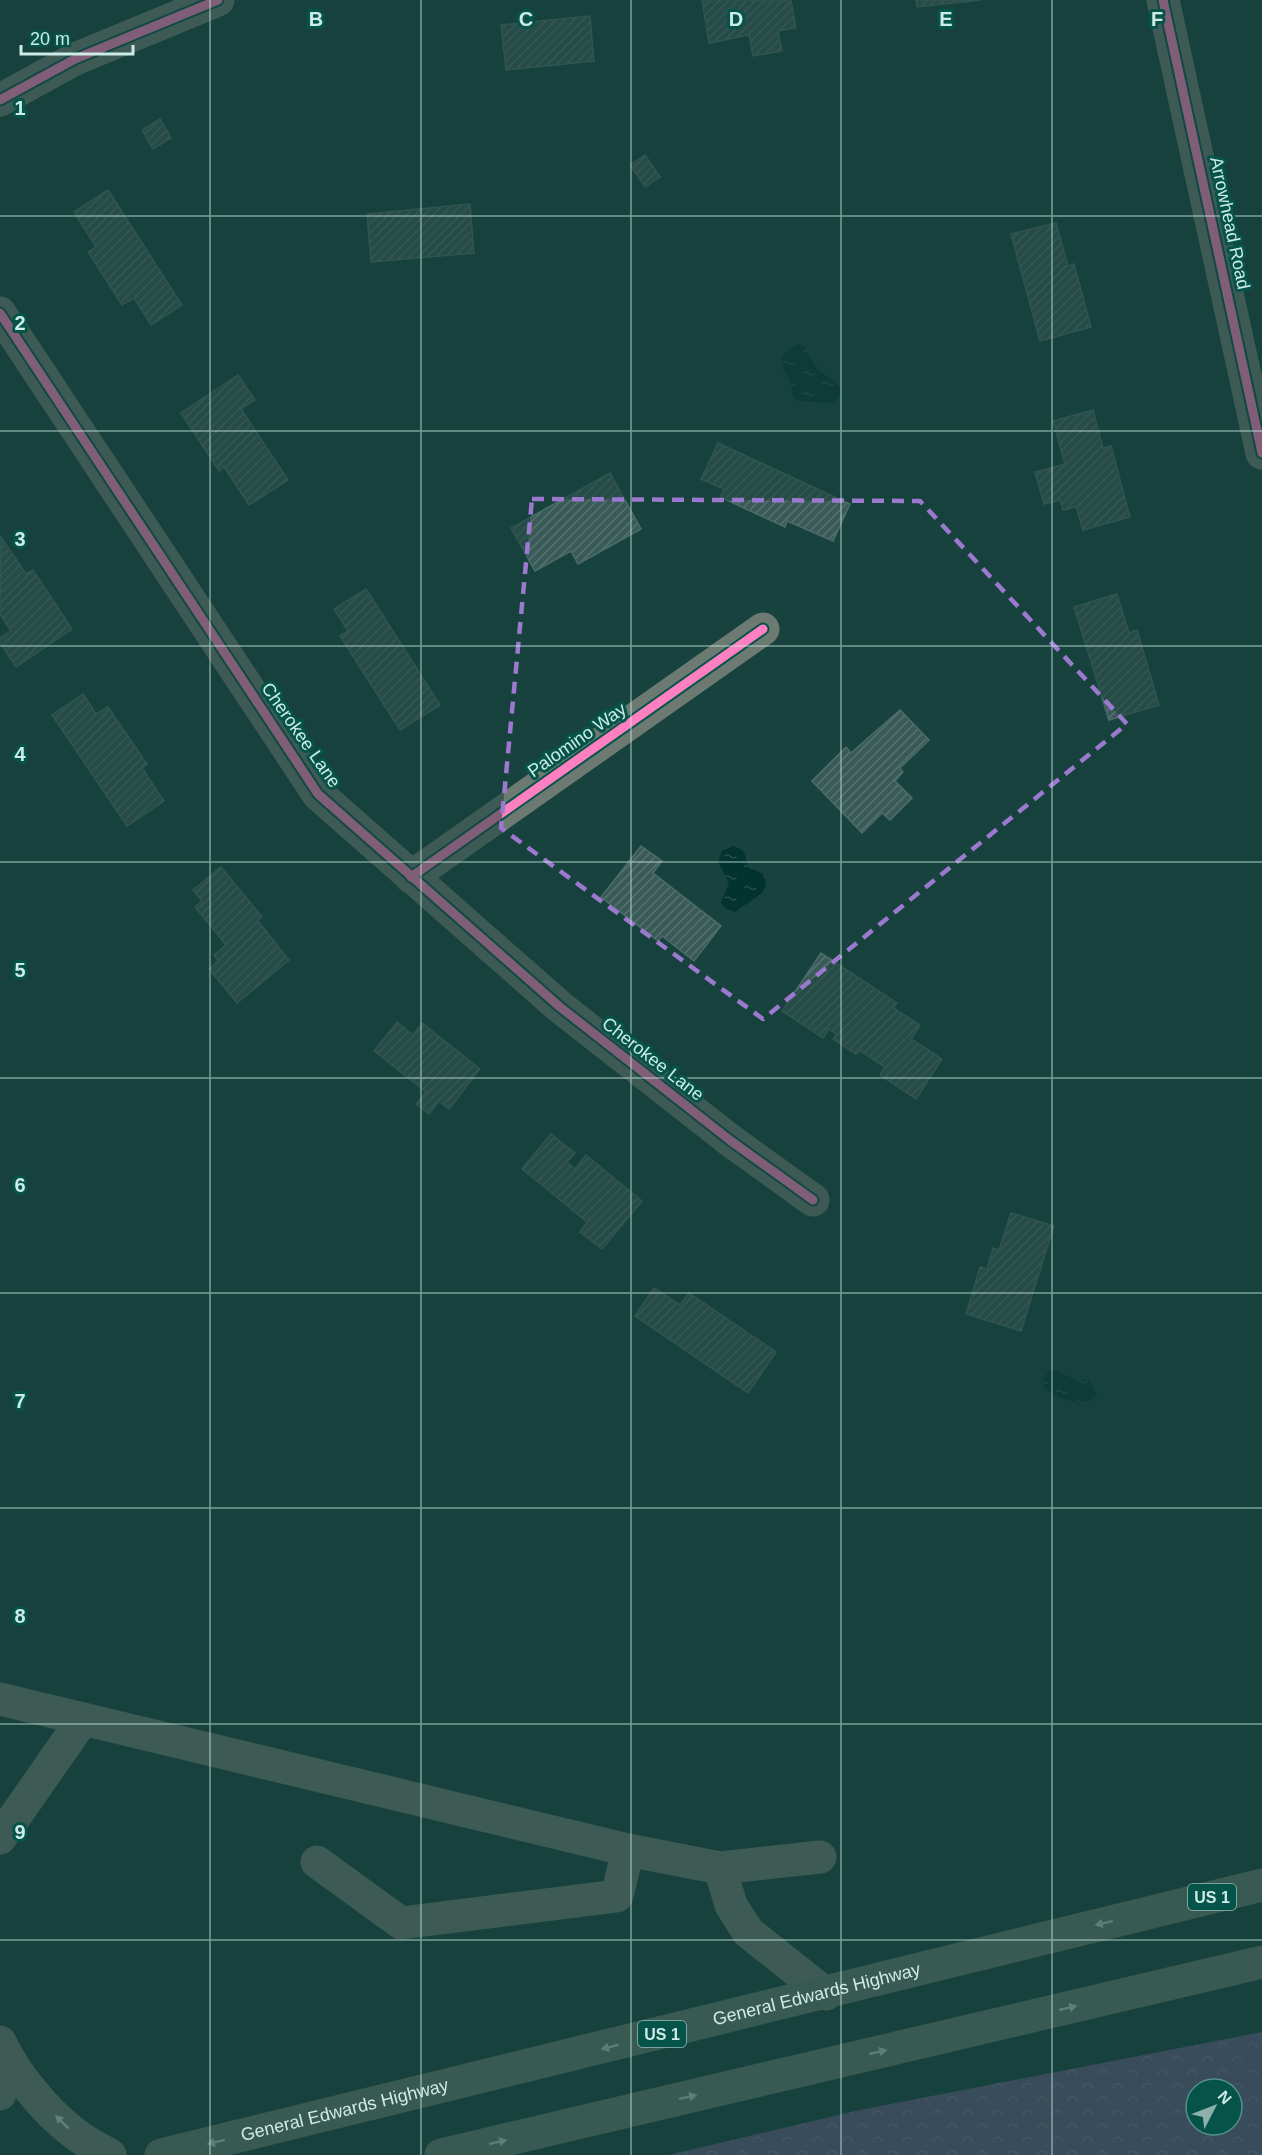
<svg xmlns="http://www.w3.org/2000/svg" width="1262" height="2155" font-family="Helvetica,sans-serif">
<style>
.forest{fill:url(#forest-crowns);fill-rule:evenodd}
.water{fill:url(#water-ripples)}
.building{fill:url(#building-hatch);stroke:#4c6c6a;stroke-width:1.5}
.lines{fill:none;stroke-linecap:round;stroke-linejoin:round}
.minor{stroke:#6c7a72;stroke-width:33}
.major{stroke:#637970;stroke-width:33}
.cycleway-casing{stroke:#06534a;stroke-width:13}
.cycleway{stroke:#ff80c0;stroke-width:9}
.oneway{fill:#accac2}
.oneway2{fill:#b4d0c8}
.marked{fill:none;stroke:#9b79ce;stroke-width:4.5;stroke-dasharray:12 8;stroke-linejoin:round}
.grid{fill:none;stroke:#ccece5;stroke-width:1.5;stroke-opacity:0.55}
.labels{text-anchor:middle;stroke-width:6;stroke-linejoin:round;paint-order:stroke}
.shield{fill:#06534a;stroke:#91beb6;stroke-width:1.5}
.shield-label{font-size:16px;font-weight:bold;fill:#ccece5}
.street-label{font-size:18px;fill:#ccece5;stroke:#06534a}
.grid-label{font-size:20px;text-anchor:middle;font-weight:bold;fill:#ccece5;stroke:#06534a;stroke-width:6;stroke-linejoin:round;paint-order:stroke}
</style>
<defs>
<pattern id="forest-crowns" width="20" height="18" patternUnits="userSpaceOnUse" patternTransform="scale(1.5)"><rect width="20" height="18" fill="#625980"/><path d="M2 6a3 3 0 1 1 6 0M12 15a3 3 0 1 1 6 0" fill="none" stroke="#777192"/></pattern>
<pattern id="water-ripples" width="26" height="14" patternUnits="userSpaceOnUse" patternTransform="scale(1.5)"><rect width="26" height="14" fill="#02332e"/><path d="M2 4q2-2 4 0t4 0M15 11q2-2 4 0t4 0" fill="none" stroke="#26514c"/></pattern>
<pattern id="building-hatch" width="6" height="6" patternUnits="userSpaceOnUse" patternTransform="scale(1.5)"><rect width="6" height="6" fill="#3a5a58"/><path d="M-1 1l2-2M0 6l6-6M5 7l2-2" fill="none" stroke="#557270"/></pattern>
</defs>
<rect width="100%" height="100%" fill="#18423d"/>
<path class="forest" d="M1262,2032V2155H669L860,2110ZM1196,2089H1232V2125H1196Z"/>
<g class="water">
<path d="M800,344C811,351 811,365 821,372C829,378 835,379 840,388L839,397L833,403L797,401C790,393 793,389 790,381C786,372 781,369 782,357L790,348Z"/>
<path d="M733,846C746,850 745,854 748,866L764,875L766,886L762,893L735,912L725,908L721,902L729,883L718,862L722,851Z"/>
<path d="M1049,1370H1055L1074,1379L1088,1380L1097,1391L1095,1397L1085,1404C1072,1402 1046,1395 1042,1383Z"/>
</g>
<g class="building">
<path d="M702,0H791L796,28L778,31L782,51L753,56L749,35L709,43Z"/>
<path d="M916,0H981L917,7Z"/>
<path d="M590,16L594,61L506,70L501,25Z"/>
<path d="M160,119L171,138L153,149L142,130Z"/>
<path d="M645,155L660,177L645,187L630,165Z"/>
<path d="M108,190L182,305L151,325L134,298L122,305L88,252L96,247L74,212Z"/>
<path d="M470,204L474,253L371,262L367,214Z"/>
<path d="M1056,223L1068,266L1074,264L1091,327L1040,341L1011,234Z"/>
<path d="M238,375L255,400L241,409L288,480L249,505L224,467L219,471L181,413Z"/>
<path d="M1093,410L1103,448L1111,446L1130,517L1083,530L1076,507L1063,510L1060,500L1044,504L1035,472L1065,464L1053,421Z"/>
<path d="M718,443L850,504L833,541L787,521L785,527L720,497L724,489L701,479Z"/>
<path d="M610,473L641,529L578,564L571,551L535,571L511,528Z"/>
<path d="M1,537L26,574L33,570L72,629L16,667L0,643V638L11,631L0,614Z"/>
<path d="M366,589L440,705L400,730L340,636L348,631L334,609Z"/>
<path d="M1117,594L1129,633L1137,630L1159,705L1109,720L1074,607Z"/>
<path d="M83,694L96,714L108,707L147,764L142,768L164,801L127,826L52,715Z"/>
<path d="M900,710L929,740L900,768L903,772L895,781L912,798L890,820L882,813L862,833L812,781L846,747L851,753Z"/>
<path d="M641,846L662,861L653,873L721,926L694,961L662,936L658,941L601,897Z"/>
<path d="M221,867L262,917L258,921L289,960L237,1003L209,969L218,961L214,955L226,945L195,907L202,901L193,890Z"/>
<path d="M821,953L897,1003L893,1008L920,1025L911,1039L942,1059L916,1099L880,1075L885,1067L859,1050L856,1054L833,1039L836,1034L829,1029L823,1038L782,1011Z"/>
<path d="M397,1022L413,1035L422,1023L480,1069L449,1109L439,1101L429,1114L416,1104L426,1092L374,1051Z"/>
<path d="M551,1134L575,1153L567,1162L575,1169L586,1155L642,1201L602,1249L580,1232L587,1222L522,1169Z"/>
<path d="M1011,1213L1054,1226L1021,1331L966,1314L980,1267L987,1269L993,1248L999,1250Z"/>
<path d="M654,1288L680,1305L689,1293L776,1352L748,1393L635,1316Z"/>
</g>
<g class="lines">
<g class="minor">
<path d="M1163,0L1262,453"/>
<path d="M0,100L75,59L218,0"/>
<path d="M0,313L318,794L560,1007L731,1141L813,1200"/>
<path d="M411,877L763,629"/>
<path d="M0,1699L628,1850L720,1868L820,1857"/>
<path d="M0,1838L83,1719"/>
<path d="M317,1862L401,1923L617,1896L628,1850"/>
<path d="M720,1868L731,1905L748,1932L826,1994"/>
<path d="M0,2042C15,2074 45,2111 74,2133C85,2142 98,2148 110,2155"/>
<path d="M0,2094L9,2061"/>
</g>
<g class="major">
<path id="s1" d="M161,2155L1262,1885"/>
<path d="M441,2155L1262,1962"/>
</g>
<g class="cycleway-casing">
<g id="cycleway">
<path d="M1163,0L1262,453"/>
<path d="M0,100L75,59L218,0"/>
<path d="M0,313L318,794L560,1007L731,1141L813,1200"/>
<path d="M411,877L763,629"/>
</g>
</g>
<use href="#cycleway" class="cycleway"/>
</g>
<defs><path id="oneway-solid" d="M-6-.8H1V-3.2L6.5 0L1 3.2V.8H-6Z" transform="scale(1.5)"/></defs>
<g class="oneway">
<use href="#oneway-solid" transform="translate(1104 1923) rotate(167)"/>
<use href="#oneway-solid" transform="translate(1068 2008) rotate(-13)"/>
<use href="#oneway-solid" transform="translate(610 2047) rotate(166)"/>
<use href="#oneway-solid" transform="translate(878 2052) rotate(-13)"/>
<use href="#oneway-solid" transform="translate(688 2097) rotate(-13)"/>
<use href="#oneway-solid" transform="translate(216 2142) rotate(166)"/>
<use href="#oneway-solid" transform="translate(498 2142) rotate(-13)"/>
</g>
<use class="oneway2" href="#oneway-solid" transform="translate(62 2122) rotate(-135)"/>
<path d="M0 0H1262V2155H0ZM532,499L920,501L1127,724L763,1019L501,828Z" fill="#18423d" fill-opacity=".55" fill-rule="evenodd"/>
<path class="marked" d="M532,499L920,501L1127,724L763,1019L501,828Z"/>
<path class="grid" d="M210,0V2155M421,0V2155M631,0V2155M841,0V2155M1052,0V2155M0,216H1262M0,431H1262M0,646H1262M0,862H1262M0,1078H1262M0,1293H1262M0,1508H1262M0,1724H1262M0,1940H1262"/>
<g class="labels">
<g class="shield">
<rect x="1188" y="1884" width="48" height="26" rx="4.5"/>
<rect x="638" y="2021" width="48" height="26" rx="4.5"/>
</g>
<g class="shield-label">
<text x="1212" y="1903">US 1</text>
<text x="662" y="2040">US 1</text>
</g>
<g class="street-label">
<text transform="translate(1230 223) rotate(78)" y="6">Arrowhead Road</text>
<text transform="translate(301 735) rotate(55)" y="6">Cherokee Lane</text>
<text transform="translate(577 740) rotate(-35)" y="6">Palomino Way</text>
<text transform="translate(653 1059) rotate(38)" y="6">Cherokee Lane</text>
<text dy="6" stroke="none"><textPath href="#s1" startOffset="675">General Edwards Highway</textPath></text>
<text dy="6" stroke="none"><textPath href="#s1" startOffset="189">General Edwards Highway</textPath></text>
</g>
</g>
<g class="grid-label">
<text x="316" y="26">B</text>
<text x="526" y="26">C</text>
<text x="736" y="26">D</text>
<text x="946" y="26">E</text>
<text x="1157" y="26">F</text>
<text x="20" y="115">1</text>
<text x="20" y="330">2</text>
<text x="20" y="546">3</text>
<text x="20" y="761">4</text>
<text x="20" y="977">5</text>
<text x="20" y="1192">6</text>
<text x="20" y="1408">7</text>
<text x="20" y="1623">8</text>
<text x="20" y="1839">9</text>
</g>
<g transform="translate(1214 2107) rotate(48)"><circle r="28" fill="#06534a" stroke="#559088" stroke-width="1.5"/>
<path d="M0-4.5L10 22L0 15L-10 22Z" fill="#8db0aa"/>
<text y="-9" font-size="16" font-weight="bold" text-anchor="middle" fill="#ccece5">N</text>
</g>
<path d="M21 45v9h112v-9" fill="none" stroke="#ccece5" stroke-width="3"/>
<text x="30" y="45" font-size="18" fill="#ccece5" stroke="#06534a" stroke-width="4.5" paint-order="stroke">20 m</text>
</svg>
